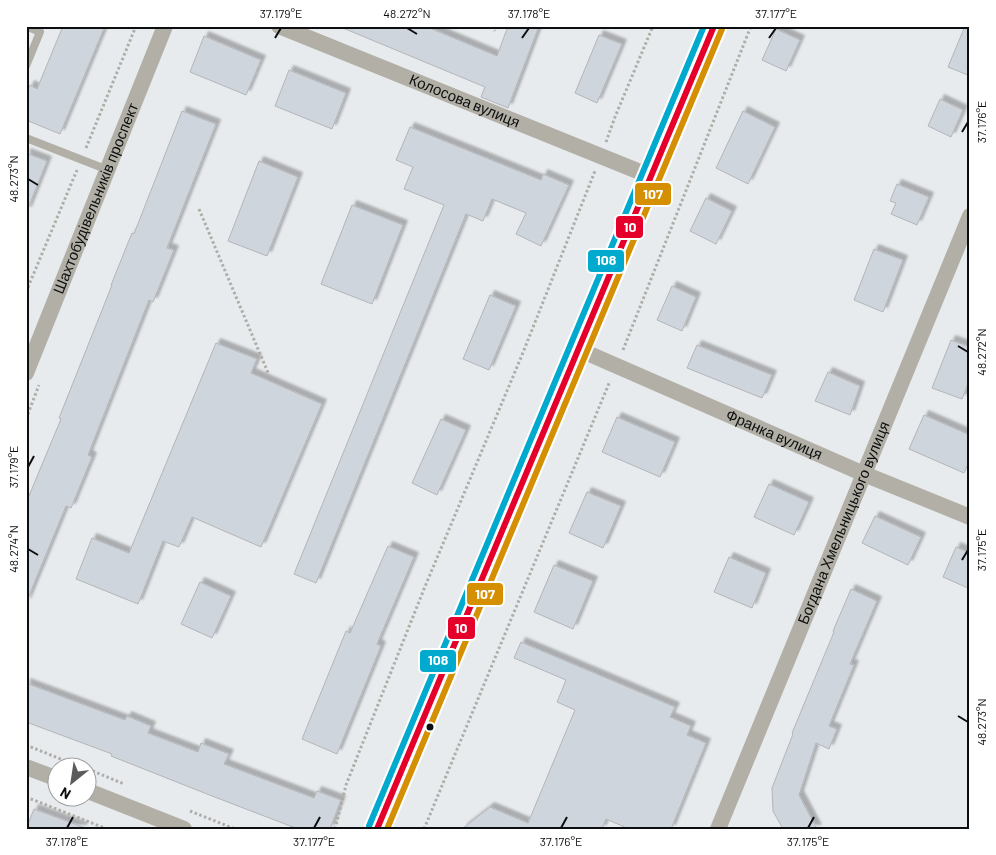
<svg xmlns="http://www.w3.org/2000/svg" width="996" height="855" font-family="Barlow,sans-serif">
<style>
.building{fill:#cfd5dc;stroke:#b3b5b8;filter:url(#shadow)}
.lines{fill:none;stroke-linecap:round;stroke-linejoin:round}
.path{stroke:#aeada8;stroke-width:3;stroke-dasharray:2.5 2.5;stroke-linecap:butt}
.service{stroke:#b2b0a6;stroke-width:8}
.minor{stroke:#b2b0a6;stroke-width:16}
.tertiary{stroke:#b2b0a6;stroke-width:20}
.bus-1-casing{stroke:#fff;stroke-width:10}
.bus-2-casing{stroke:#fff;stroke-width:10}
.bus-3-casing{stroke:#fff;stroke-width:10}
.bus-1{stroke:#e4002b;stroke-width:6}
.bus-2{stroke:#d48f02;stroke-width:6}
.bus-3{stroke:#00a9ce;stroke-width:6}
.ticks{fill:none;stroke:#0c0e0f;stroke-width:2}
.bus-dot{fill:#0c0e0f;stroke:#fff;stroke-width:2}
.labels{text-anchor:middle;stroke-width:4.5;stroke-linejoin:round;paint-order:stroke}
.street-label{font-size:15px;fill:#0c0e0f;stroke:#fff}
.line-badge{stroke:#fff;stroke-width:2}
.badge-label{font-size:14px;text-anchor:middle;font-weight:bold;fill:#fff}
.neatline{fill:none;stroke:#0c0e0f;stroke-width:2}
.ticks-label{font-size:12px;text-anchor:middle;fill:#0c0e0f}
</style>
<defs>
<filter id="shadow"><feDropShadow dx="4.5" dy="-4.5" stdDeviation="1" flood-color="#0004"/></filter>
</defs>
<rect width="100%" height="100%" fill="#e8ebee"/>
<g class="building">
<path d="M63,26H105L60,134L26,120V94L30,85L37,89Z"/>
<path d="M338,26H425L497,56L508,26H539L508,108L481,97L485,87Z"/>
<path d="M965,26H970V76L948,67Z"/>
<path d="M776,29L800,40L786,71L762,60Z"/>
<path d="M599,35L622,44L597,103L575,93Z"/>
<path d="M204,36L261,60L246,95L190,72Z"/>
<path d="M289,70L346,93L332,129L275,106Z"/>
<path d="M940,99L963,110L951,137L928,126Z"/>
<path d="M182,111L216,124L167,248L174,250L153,302L149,300L88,455L92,457L71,508L66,506L26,603V503L61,419L59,418L112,285H111L132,233L134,234Z"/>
<path d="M743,111L775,127L748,184L716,168Z"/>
<path d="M410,127L541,180L543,174L569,185L541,246L516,234L526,213L492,199L483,221L466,214L316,583L294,574L444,205L404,189L413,167L396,160Z"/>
<path d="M26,153L47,161L27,211H26Z"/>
<path d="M259,161L298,177L267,256L228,241Z"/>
<path d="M897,184L929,197L917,225L891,214L896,203L890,201Z"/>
<path d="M706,198L732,211L716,244L690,231Z"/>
<path d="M352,205L403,225L372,304L321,284Z"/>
<path d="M874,249L903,260L883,312L854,300Z"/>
<path d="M672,286L696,297L682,331L657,320Z"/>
<path d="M490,295L516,306L489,370L463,359Z"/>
<path d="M951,340L970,347V379L962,399L932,388Z"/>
<path d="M216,343L257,359L251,373L322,404L261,547L192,517L179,547L163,541L138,604L76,579L92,538L129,553Z"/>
<path d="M697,345L772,375L762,398L687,368Z"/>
<path d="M828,372L860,386L850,415L815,401Z"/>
<path d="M924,415L970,435V460L964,473L909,449Z"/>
<path d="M617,417L675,442L660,477L602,452Z"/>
<path d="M441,419L466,430L437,495L412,483Z"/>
<path d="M769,484L809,502L794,535L754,517Z"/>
<path d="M587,492L621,506L603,548L569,533Z"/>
<path d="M875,516L921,537L908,565L862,543Z"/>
<path d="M388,546L414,557L377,644L381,646L337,754L302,739L346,631L350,633Z"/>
<path d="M956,547L970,553V589L943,577Z"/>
<path d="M729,557L766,573L752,608L714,592Z"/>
<path d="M554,565L593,581L573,629L534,612Z"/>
<path d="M200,582L231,596L212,638L181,624Z"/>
<path d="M851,589L877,601L850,664L854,665L829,726L837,729L829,749L816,743L799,795L817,829H783L773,811L772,788L793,734L792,733L834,632L833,631Z"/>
<path d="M521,642L675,707L670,717L691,726L687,735L706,743L671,829H629L606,819L602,829H462L490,807L528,823L575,710L557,702L566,680L514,658Z"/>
<path d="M26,683L125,720L127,716L151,726L148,733L198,752L201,743L229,754L224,764L314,798L317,791L341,800L330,829H298L212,796L111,756L112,754L26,722Z"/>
<path d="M34,809L83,827L82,829H26Z"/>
</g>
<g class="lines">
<g class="path">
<path d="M492,26L495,31"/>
<path d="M606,142L615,117L653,26"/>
<path d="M86,148L136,26"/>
<path d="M199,209L269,375"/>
<path d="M26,292L77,170"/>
<path d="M623,350L751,26"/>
<path d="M26,419L39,385"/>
<path d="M26,745L83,768"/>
<path d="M88,769L124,784"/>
<path d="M26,797L107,829"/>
<path d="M190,811L235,829"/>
<path d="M335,829L346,785L424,589L522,355L595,171"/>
<path d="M424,829L610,381"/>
</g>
<g class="service">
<path d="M26,26L40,32L26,66"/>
<path d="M26,138L108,170"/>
</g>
<g class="minor">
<path id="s1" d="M279,26L650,176"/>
<path id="s2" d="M578,349L864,474L970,517"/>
<path id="s3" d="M26,373L165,26"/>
<path d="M26,767L58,779"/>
<path d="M88,791L184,829"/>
<path id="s4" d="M718,829L970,216"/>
</g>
<path class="tertiary" d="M377,829L714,26"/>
<g class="bus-1-casing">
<path id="bus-1" d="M377,829L714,26"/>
</g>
<g class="bus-2-casing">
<path id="bus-2" d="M387,829L722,29"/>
</g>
<g class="bus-3-casing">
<path id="bus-3" d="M369,826L704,26"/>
</g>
<use href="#bus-1" class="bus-1"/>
<use href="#bus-2" class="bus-2"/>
<use href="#bus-3" class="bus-3"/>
</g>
<path class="ticks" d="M407,28L417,34M275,38L281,28M522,38L529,28M769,38L776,28M962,132L968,122M28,179L38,185M958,346L968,352M28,467L34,456M28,549L38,555M962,560L968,550M958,716L968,722M67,828L73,817M314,828L320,817M561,828L567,817M808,828L814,817"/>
<circle class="bus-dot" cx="430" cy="727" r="4.5"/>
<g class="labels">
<g class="street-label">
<text dy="5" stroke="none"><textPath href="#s1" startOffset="200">Колосова вулиця</textPath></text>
<text dy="5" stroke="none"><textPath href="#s3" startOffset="188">Шахтобудівельників проспект</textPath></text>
<text dy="5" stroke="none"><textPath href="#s2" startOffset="214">Франка вулиця</textPath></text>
<text dy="5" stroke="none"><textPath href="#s4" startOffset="331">Богдана Хмельницького вулиця</textPath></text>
</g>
</g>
<g class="line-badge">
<rect x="634" y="182" width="38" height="24" rx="5" fill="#d48f02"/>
<rect x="615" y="215" width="29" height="24" rx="5" fill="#e4002b"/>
<rect x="587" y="249" width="38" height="24" rx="5" fill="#00a9ce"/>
<rect x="466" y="582" width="38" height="24" rx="5" fill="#d48f02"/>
<rect x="447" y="616" width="29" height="24" rx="5" fill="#e4002b"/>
<rect x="419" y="649" width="38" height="24" rx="5" fill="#00a9ce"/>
</g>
<g class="badge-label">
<text x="653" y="199">107</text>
<text x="630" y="232">10</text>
<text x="606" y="265">108</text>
<text x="485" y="599">107</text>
<text x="461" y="633">10</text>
<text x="438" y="665">108</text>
</g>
<rect width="996" height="855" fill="none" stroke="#ffffff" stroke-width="55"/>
<g transform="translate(72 782) rotate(210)"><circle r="24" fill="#ffffff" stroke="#9e9f9f"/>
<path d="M0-4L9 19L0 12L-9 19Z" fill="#595b5d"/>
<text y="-8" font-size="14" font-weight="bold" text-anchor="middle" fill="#0c0e0f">N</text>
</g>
<rect x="28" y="28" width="940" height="800" class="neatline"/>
<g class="ticks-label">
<text x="281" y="18">37.179°E</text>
<text x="407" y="18">48.272°N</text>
<text x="529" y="18">37.178°E</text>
<text x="776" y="18">37.177°E</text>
<text transform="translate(982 122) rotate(-90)" y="4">37.176°E</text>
<text transform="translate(14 179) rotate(-90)" y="4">48.273°N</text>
<text transform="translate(982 352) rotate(-90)" y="4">48.272°N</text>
<text transform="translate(14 467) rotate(-90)" y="4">37.179°E</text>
<text transform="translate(14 549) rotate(-90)" y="4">48.274°N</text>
<text transform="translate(982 550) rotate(-90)" y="4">37.175°E</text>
<text transform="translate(982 722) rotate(-90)" y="4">48.273°N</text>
<text x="67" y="846">37.178°E</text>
<text x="314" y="846">37.177°E</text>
<text x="561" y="846">37.176°E</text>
<text x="808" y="846">37.175°E</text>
</g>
</svg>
